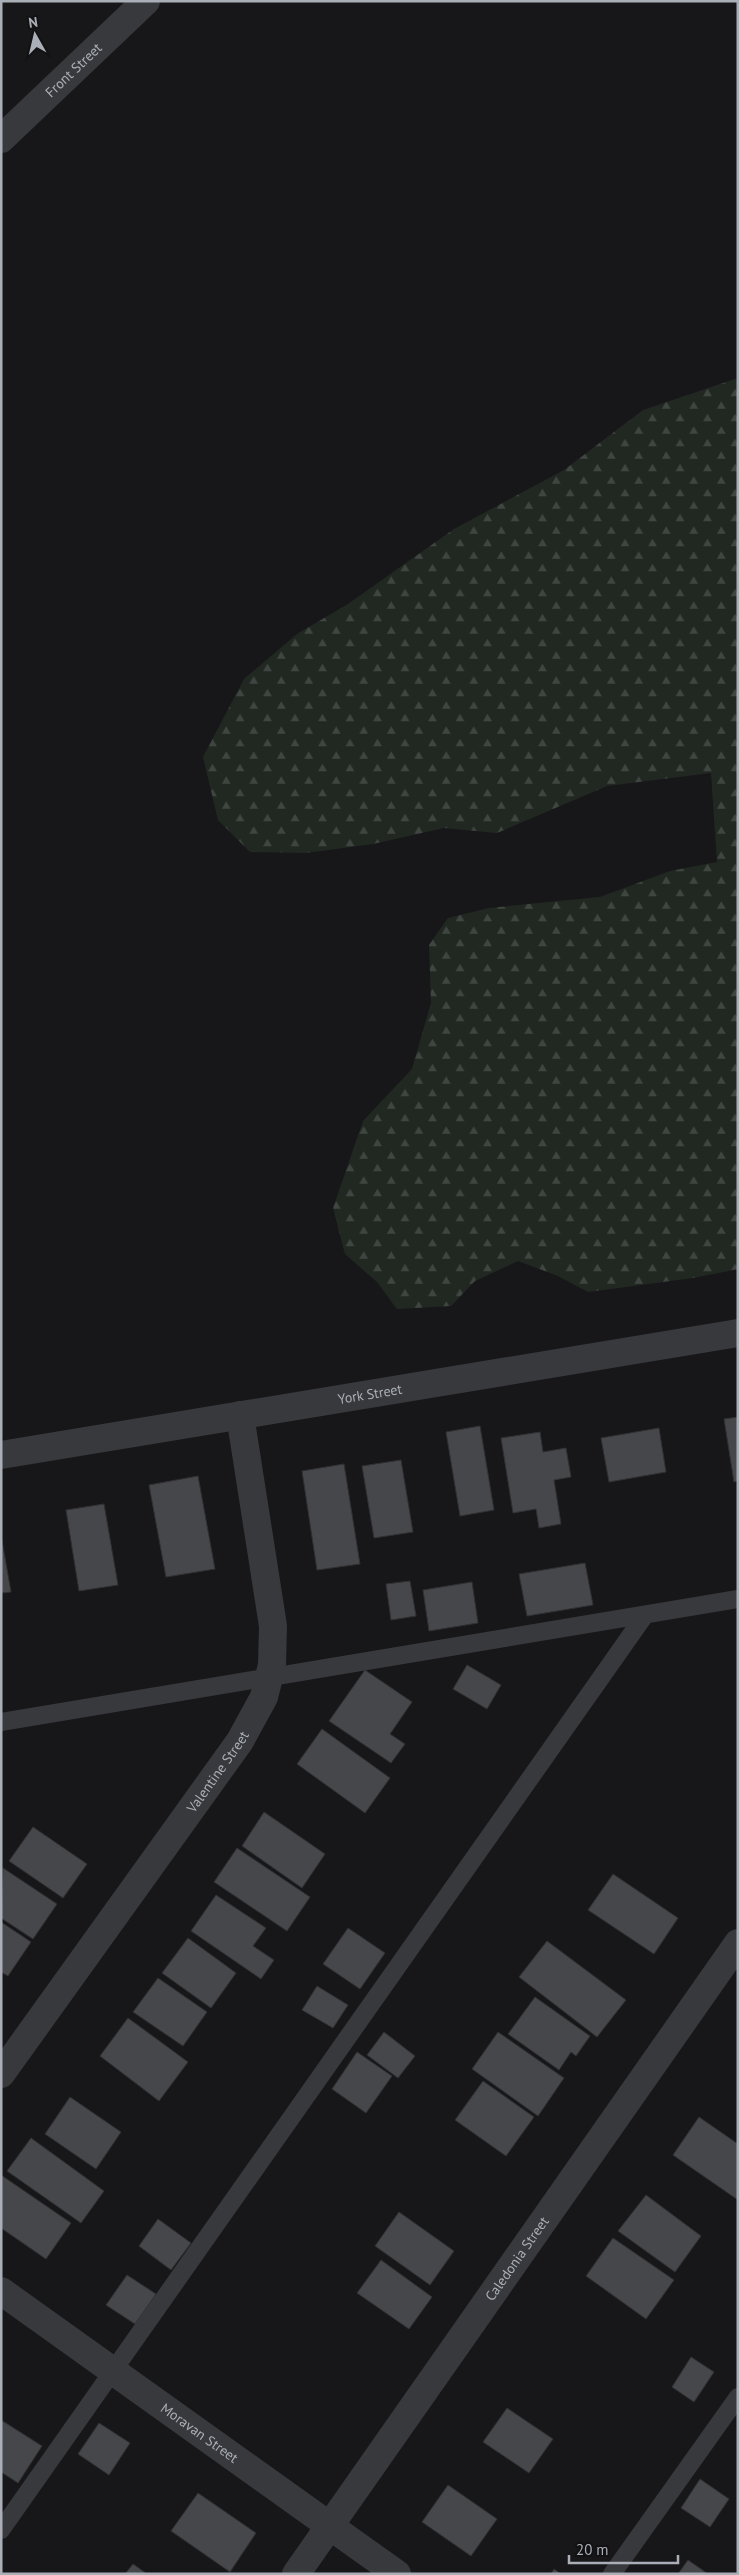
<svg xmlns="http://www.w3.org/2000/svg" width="739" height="2575" font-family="'PT Sans',sans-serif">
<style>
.forest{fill:url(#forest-firs)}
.building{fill:#46474b;stroke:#313134}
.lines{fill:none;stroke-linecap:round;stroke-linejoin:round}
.service{stroke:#38393d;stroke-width:18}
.minor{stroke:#38393d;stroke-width:28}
.tertiary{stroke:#38393d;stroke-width:28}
.labels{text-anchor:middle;stroke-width:4;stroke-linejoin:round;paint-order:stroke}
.street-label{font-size:14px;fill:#aaafb7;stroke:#121214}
</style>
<defs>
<pattern id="forest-firs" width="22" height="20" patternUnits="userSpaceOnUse" patternTransform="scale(1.25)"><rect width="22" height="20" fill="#212822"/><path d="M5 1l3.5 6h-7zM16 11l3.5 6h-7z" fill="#3f4540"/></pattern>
</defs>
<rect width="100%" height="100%" fill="#171719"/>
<path class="forest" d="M738,378V1269L693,1278L588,1292L558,1276L518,1261L475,1281L451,1306L397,1309L377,1282L345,1254L333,1208L363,1121L412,1069L431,1003L429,945L448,918L489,908L600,897L670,871L717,862L711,773L607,786L497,833L444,828L373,844L306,853L250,852L218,820L203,757L244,679L297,634L348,604L454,529L564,470L643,410Z"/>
<g class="building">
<path d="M738,1417V1481L734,1482L724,1419Z"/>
<path d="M480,1426L494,1510L460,1516L446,1432Z"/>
<path d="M659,1428L666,1472L609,1482L601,1438Z"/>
<path d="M540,1432L543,1452L566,1448L571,1477L554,1480L561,1524L539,1528L536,1509L513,1513L501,1438Z"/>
<path d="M401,1460L413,1532L374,1538L362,1466Z"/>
<path d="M344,1464L360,1564L317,1570L302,1471Z"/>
<path d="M198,1476L215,1569L166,1577L149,1485Z"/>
<path d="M104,1504L118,1585L79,1591L66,1510Z"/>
<path d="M1,1535L11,1592L1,1593Z"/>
<path d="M585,1563L593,1605L527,1616L519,1574Z"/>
<path d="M410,1581L416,1616L391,1620L386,1584Z"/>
<path d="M472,1582L478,1623L429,1631L423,1590Z"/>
<path d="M467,1665L501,1685L487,1709L453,1689Z"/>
<path d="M365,1670L412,1702L390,1734L405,1744L391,1763L329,1721Z"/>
<path d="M322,1729L390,1778L365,1813L297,1764Z"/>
<path d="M264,1812L325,1854L302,1888L242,1846Z"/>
<path d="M33,1827L87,1864L63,1898L9,1861Z"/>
<path d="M237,1848L310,1897L287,1931L214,1882Z"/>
<path d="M3,1868L57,1904L33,1939L1,1918Z"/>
<path d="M613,1874L678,1918L654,1954L588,1910Z"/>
<path d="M216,1895L266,1928L253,1946L274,1960L261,1979L191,1931Z"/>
<path d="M1,1922L31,1942L8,1976L1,1972Z"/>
<path d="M348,1928L385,1953L360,1989L323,1964Z"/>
<path d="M188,1938L236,1973L211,2008L162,1973Z"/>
<path d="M547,1941L626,2000L597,2037L519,1977Z"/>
<path d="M158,1978L207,2012L183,2046L133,2012Z"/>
<path d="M317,1986L348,2005L333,2028L302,2010Z"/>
<path d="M535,1997L590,2036L576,2056L571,2052L559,2070L508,2034Z"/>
<path d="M128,2018L188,2062L159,2101L100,2056Z"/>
<path d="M384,2032L415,2056L398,2078L367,2055Z"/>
<path d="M498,2032L564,2078L538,2116L472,2069Z"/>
<path d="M357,2052L392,2076L366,2113L332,2089Z"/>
<path d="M483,2081L534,2117L506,2156L455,2120Z"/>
<path d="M70,2097L121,2132L96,2169L45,2134Z"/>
<path d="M699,2117L738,2144V2200L673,2155Z"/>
<path d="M31,2138L104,2191L81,2223L7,2171Z"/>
<path d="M1,2175L71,2223L46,2259L1,2228Z"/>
<path d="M646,2195L701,2236L675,2272L618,2231Z"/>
<path d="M399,2212L454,2251L430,2285L375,2246Z"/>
<path d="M158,2219L191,2243L171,2270L139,2246Z"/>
<path d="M613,2238L674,2280L646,2319L586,2276Z"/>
<path d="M381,2260L432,2297L409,2329L357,2293Z"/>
<path d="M127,2275L156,2294L135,2324L106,2305Z"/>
<path d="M691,2357L714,2372L694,2402L672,2387Z"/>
<path d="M507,2408L553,2439L529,2473L483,2442Z"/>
<path d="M1,2420L42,2446L18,2483L1,2472Z"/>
<path d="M99,2423L130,2443L109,2475L78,2454Z"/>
<path d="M700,2479L729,2499L710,2527L681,2508Z"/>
<path d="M448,2485L497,2519L471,2556L422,2522Z"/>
<path d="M198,2493L256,2533L230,2572L171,2531Z"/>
<path d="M688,2560L708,2574H678Z"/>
<path d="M133,2564L147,2574H125Z"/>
<path d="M554,2569L561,2574H551Z"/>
</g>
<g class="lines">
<g class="service">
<path d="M1,1722L738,1599"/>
<path d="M1,2530L645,1615"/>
<path d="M612,2574L738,2397"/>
</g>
<g class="minor">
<path id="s1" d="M1,2074L240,1741L264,1697L272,1665L273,1626L240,1415"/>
<path id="s2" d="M1,2291L397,2574"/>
<path id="s3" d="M296,2574L738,1943"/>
</g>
<g class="tertiary">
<path id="s4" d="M1,139L146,1"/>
<path id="s5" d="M1,1455L738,1333"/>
</g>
</g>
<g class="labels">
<g class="street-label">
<text dy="5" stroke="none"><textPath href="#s4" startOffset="100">Front Street</textPath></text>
<text dy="5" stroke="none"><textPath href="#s5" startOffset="374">York Street</textPath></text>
<text dy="5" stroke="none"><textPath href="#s1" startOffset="372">Valentine Street</textPath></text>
<text dy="5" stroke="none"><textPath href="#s3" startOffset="385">Caledonia Street</textPath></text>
<text dy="5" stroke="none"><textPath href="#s2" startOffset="244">Moravan Street</textPath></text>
</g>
</g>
<rect width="739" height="2575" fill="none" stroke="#aaafb7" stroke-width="5"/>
<g transform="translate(35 35) rotate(352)" stroke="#121214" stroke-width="4" paint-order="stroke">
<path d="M0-4L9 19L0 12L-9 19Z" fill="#aaafb7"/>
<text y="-8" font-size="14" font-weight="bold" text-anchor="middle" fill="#aaafb7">N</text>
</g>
<path d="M569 2555v8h109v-8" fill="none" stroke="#aaafb7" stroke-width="2.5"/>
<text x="576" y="2555" font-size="15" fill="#aaafb7" stroke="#121214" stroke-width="4" paint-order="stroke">20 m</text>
</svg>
